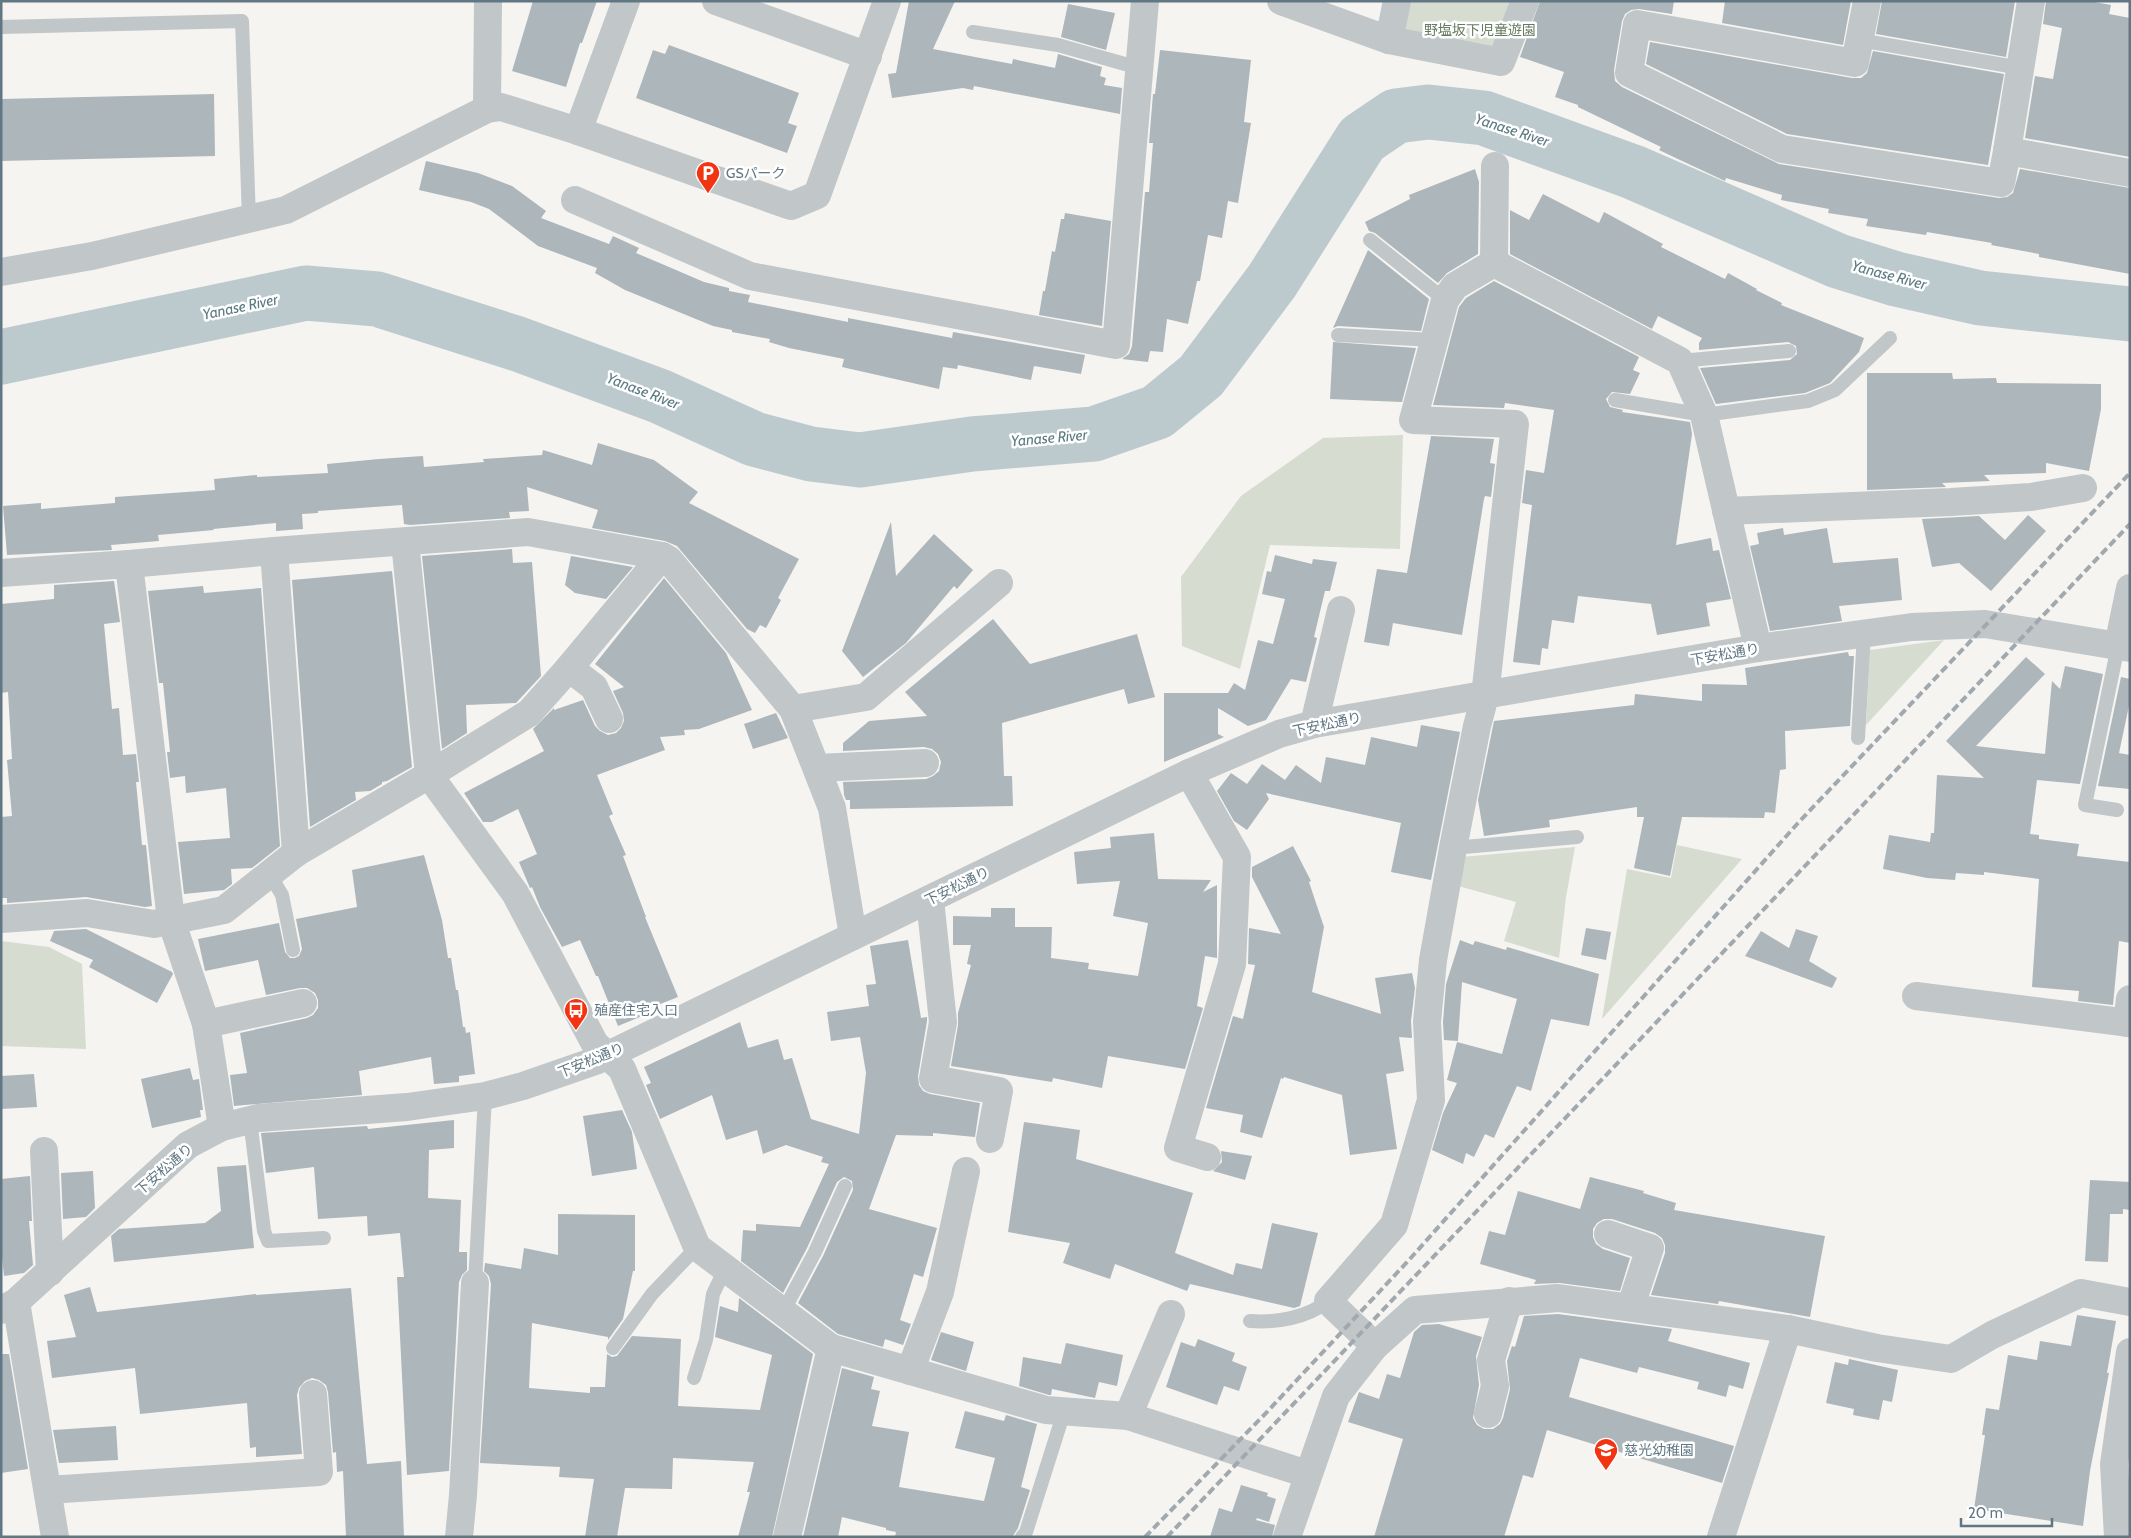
<svg xmlns="http://www.w3.org/2000/svg" width="2131" height="1538" font-family="Cabin,'Noto Sans JP',sans-serif">
<style>
.green{fill:#d6dcd0}
.lines{fill:none;stroke-linecap:round;stroke-linejoin:round}
.river{stroke:#bccace;stroke-width:55}
.building{fill:#adb6ba}
.service{stroke:#c1c6c9;stroke-width:14}
.minor{stroke:#c1c6c9;stroke-width:28}
.tertiary{stroke:#c1c6c9;stroke-width:28}
.rail{stroke:#a1a9ae;stroke-width:4;stroke-dasharray:8 4;stroke-linecap:butt}
.labels{text-anchor:middle;stroke-width:5;stroke-linejoin:round;paint-order:stroke}
.park-label{font-size:14px;fill:#677a60;stroke:#fff}
.poi-label{font-size:14px;fill:#617784;stroke:#fff;text-anchor:start}
.street-label{font-size:14px;fill:#617784;stroke:#fff}
.water-label{font-size:15px;font-style:italic;fill:#5c7b82;stroke:#fff}
</style>
<rect width="100%" height="100%" fill="#f5f4f0"/>
<g class="green">
<path d="M1397,1H1525L1501,62L1389,40Z"/>
<path d="M1403,435L1400,549L1270,545L1240,669L1182,646L1181,577L1241,496L1323,438Z"/>
<path d="M1944,640L1866,725L1870,650Z"/>
<path d="M1677,845L1742,859L1602,1019L1627,869L1671,878Z"/>
<path d="M1575,847L1566,897L1559,958L1504,941L1516,902L1458,886L1461,857Z"/>
<path d="M1,941L49,947L82,964L86,1049L1,1046Z"/>
</g>
<g class="lines">
<path class="river" d="M1,357L306,293L377,299L518,344L659,396L754,439L811,454L860,460L972,444L1094,434L1157,412L1201,376L1272,281L1362,139L1396,116L1428,112L1484,118L1633,172L1838,261L1896,279L1980,298L2130,314"/>
</g>
<g class="building">
<path d="M533,1H597L582,43H580L566,87L512,71Z"/>
<path d="M909,1H955L933,49L1012,64L1013,59L1055,68L1058,54L1102,67L1100,76L1106,78L1104,85L1122,88L1120,114L974,86L973,90L963,88L892,98L888,74L896,73Z"/>
<path d="M1540,1H1674L1672,14L1639,9L1631,10L1625,14L1622,21L1614,70L1615,81L1622,87L1779,164L1999,198L2007,197L2013,193L2020,169L2130,188V274L2039,257V254L1991,245L1992,243L1927,232L1926,235L1866,226L1868,219L1828,213L1829,209L1781,200L1782,195L1726,178L1725,181L1680,160L1659,150L1661,147L1578,107V105L1555,97L1564,72L1520,57Z"/>
<path d="M1725,1H1851L1843,45L1722,23Z"/>
<path d="M1882,1H2015L2006,57L1876,34Z"/>
<path d="M2046,1H2089L2111,5L2109,14L2130,18V157L2025,138L2035,76L2053,79L2062,28L2043,24Z"/>
<path d="M1068,4L1115,13L1106,50L1061,37Z"/>
<path d="M1650,42L1852,78H1861L1867,73L1873,51L2004,74L1988,165L1787,134L1646,64Z"/>
<path d="M669,45L799,93L788,123L797,126L787,153L636,98L653,50L665,54Z"/>
<path d="M1160,50L1251,60L1244,122L1251,123L1238,203L1228,201L1222,238L1208,235L1200,281H1197L1188,324L1167,319L1163,352L1150,351L1148,362L1122,359L1129,354L1132,346L1145,192H1149L1153,143H1149L1153,94H1155Z"/>
<path d="M214,94L215,156L1,161V99Z"/>
<path d="M426,161L478,173L512,186L546,211L541,218L609,244L613,236L639,248L636,253L662,264L704,282L729,288V291L750,295L748,302L848,322V318L952,338L953,332L1085,355L1081,374L1034,366L1031,380L958,365L957,369L943,367L939,389L842,367L844,359L789,348L769,342L770,339L732,332V330L713,326L625,290L595,273L597,268L538,246L489,209L471,202L419,190Z"/>
<path d="M1475,169L1479,182L1478,254L1447,273L1438,283L1375,233L1369,231L1365,222L1410,199L1409,195Z"/>
<path d="M1543,194L1599,223L1604,212L1663,244L1661,247L1725,279L1728,273L1757,289L1756,290L1782,303L1781,305L1864,338L1859,352L1830,383L1805,393L1716,404L1700,368L1790,360L1797,354L1796,346L1788,342L1699,350V343L1702,338L1658,316L1652,329L1510,254V210L1529,220Z"/>
<path d="M1065,213L1111,221L1102,326L1039,315L1043,291H1045L1052,251L1055,252L1061,219H1064Z"/>
<path d="M1368,250L1429,299L1421,331L1338,326L1333,328Z"/>
<path d="M1494,281L1639,357L1633,370L1640,373L1630,394L1612,392L1606,399L1610,407L1623,410L1622,412L1690,422L1692,434L1676,545L1711,538L1713,551L1719,550L1731,599L1706,603L1710,626L1657,635L1651,604L1578,596L1574,623L1552,620L1548,649L1542,648L1540,665L1513,662L1532,505L1522,503L1526,470L1544,473L1554,410L1505,403L1504,408L1433,405L1459,307L1466,298Z"/>
<path d="M1333,342L1416,348L1402,402L1330,399Z"/>
<path d="M1867,373H1952L1953,379L1996,378L1997,383L2101,384V409L2089,471L2046,463V473L1984,475L1990,481L1942,483L1946,487L1867,490Z"/>
<path d="M1431,436L1494,439L1490,463L1495,464L1491,497L1485,496L1484,499L1462,635L1393,623L1389,646L1364,642L1377,569L1407,573Z"/>
<path d="M598,443L654,460L698,492L689,503L799,559L778,598L781,600L766,628L760,625L755,633L747,629L677,546L665,541L592,528L598,510L527,487L529,511L509,512L510,518L410,525L404,524L402,505L318,511V513L302,514L303,529L276,531V523L213,529L214,530L158,535L159,541L111,545L112,550L7,555L3,506L41,503V509L115,503V497L215,490L214,479L257,475V477L328,473L327,464L379,459L423,456L424,467L484,462L483,459L542,455L543,450L592,465Z"/>
<path d="M2028,515L2046,531L1991,591L1959,563L1932,567L1922,519L1979,516L2005,540Z"/>
<path d="M891,522L896,576L934,534L973,570L957,589L954,586L906,643L863,677L842,651Z"/>
<path d="M1783,528L1784,535L1827,528L1833,563L1898,558L1902,600L1839,606L1842,621L1770,631L1750,546L1759,544L1757,533Z"/>
<path d="M512,549L513,563L532,562L541,676L516,703L466,705L467,733L442,749L422,556Z"/>
<path d="M1275,555L1312,564L1313,559L1337,562L1330,591H1325L1314,637L1317,638L1306,682L1291,679L1266,720L1248,726L1218,708V734L1224,737L1164,762V693H1228L1234,683L1245,690L1258,640L1273,644L1285,599L1262,594L1267,571L1271,572Z"/>
<path d="M571,556L633,567L606,599L575,593L565,585Z"/>
<path d="M392,571L412,767L387,781L382,782V784L370,791L355,792L356,800L310,827L292,580Z"/>
<path d="M664,578L726,653L752,710L699,729L684,730L685,735L660,737L665,750L597,775L613,814L609,816L626,855L623,856L646,917H645L678,997L650,1008L652,1012L618,1026L598,976H596L580,940L562,947L540,907L532,887L530,888L519,862L537,854L518,809L492,822H483L464,793L544,751L533,729L554,708V710L583,700L595,726L600,731L608,735L616,733L621,728L624,721L623,713L613,691L624,687L595,664Z"/>
<path d="M114,581L120,622L104,624L112,709L119,708L123,755L136,754L139,782H136L142,845H146L152,906L145,907L86,897L7,903V898H1V817L12,816L7,760L12,759L8,692L1,693V604L54,599V585Z"/>
<path d="M203,586L204,593L261,588L280,846L252,868L231,869L232,884L224,890L184,894L178,842L230,838L226,788L186,793L185,776L170,778L167,752H170L163,683H159L148,591Z"/>
<path d="M993,619L1030,664L1137,634L1155,697L1128,704L1124,689L1002,723L1004,776H1012L1013,806L850,809V800H846L844,795L843,782L926,779L933,776L939,771L941,762L938,754L932,749L924,747L843,751V743L869,721L927,716L905,692Z"/>
<path d="M1848,652L1849,656H1854L1850,726L1785,731L1786,769L1780,770L1775,813L1765,812L1764,818L1682,817L1670,876L1634,868L1644,817H1637V807L1549,820L1550,827L1484,836L1478,800L1494,721L1634,705L1635,694L1702,701V684L1747,685L1745,668Z"/>
<path d="M2026,657L2045,674L1976,746L2045,754L2052,681L2060,689L2065,666L2103,674L2080,784L2037,780L2030,834L2039,835V839L2079,844L2077,856L2130,862V943L2119,941L2113,1005L2078,1001L2079,991L2032,987L2039,879L1984,872V875L1956,873L1955,880L1927,878L1883,869L1889,835L1930,842L1931,833H1934L1937,775L1984,778L1946,741Z"/>
<path d="M2121,677L2130,679V701L2119,753L2130,755V789L2098,786Z"/>
<path d="M776,713L788,738L753,749L744,724Z"/>
<path d="M1421,725L1460,732L1431,880L1391,872L1401,823L1266,793L1269,799L1247,830L1234,821L1217,791L1231,773L1247,784L1262,764L1285,780L1296,765L1321,783L1326,757L1365,765L1371,737L1417,747Z"/>
<path d="M1154,833L1158,879L1211,880L1203,892L1217,885V958L1205,956L1197,1006L1203,1008L1185,1069L1108,1056L1102,1088L1053,1078L1052,1082L951,1066L958,1025V1013L971,965L967,964L971,945H953V916L991,917V908H1015V927H1052L1051,958L1089,963L1088,969L1138,976L1148,923L1113,916L1120,881L1077,884L1074,852L1111,848L1110,837Z"/>
<path d="M1293,846L1311,881L1309,882L1324,927L1312,992L1381,1014L1375,978L1412,973L1415,988L1411,1021L1412,1038L1399,1037L1404,1071L1386,1074L1397,1149L1350,1155L1342,1095L1284,1077L1283,1079L1281,1078L1262,1138L1240,1132L1243,1115L1206,1108L1233,1016L1243,1019L1255,965L1248,964L1249,928L1281,934L1252,877V867Z"/>
<path d="M424,855L442,920L448,958H451L456,990H458L463,1027H465L466,1033L470,1032L475,1074L459,1076V1082L434,1084L431,1057L359,1071L362,1095L234,1106L230,1075L247,1073L240,1033L307,1018L313,1015L318,1008V1000L315,993L307,988H300L266,995L258,960L205,971L198,939L279,923L285,952L290,958H295L299,956L302,949L296,919L357,907L352,870Z"/>
<path d="M1586,928L1611,932L1606,960L1581,955Z"/>
<path d="M86,929L172,972L173,974L157,1003L89,967L93,960L50,941L54,931Z"/>
<path d="M1796,929L1818,936L1809,961L1837,978L1832,988L1745,956L1761,931L1789,948Z"/>
<path d="M908,940L921,1018L927,1017V1021L918,1076L919,1085L923,1091L930,1094L980,1103L975,1137L933,1133V1136L896,1135L869,1209L937,1228L923,1277L914,1274L900,1320L911,1324L903,1345L885,1339L883,1347L838,1334L798,1303L823,1256L853,1190L852,1181L844,1177L837,1182L807,1248L783,1293L741,1261L743,1230L756,1231V1224L800,1227L829,1164L821,1162L823,1157L786,1145L763,1154L757,1130L726,1140L712,1095L660,1119L646,1085L651,1083L644,1067L740,1022L748,1048L778,1039L784,1060L792,1058L811,1119L859,1134L866,1073L860,1037L831,1041L827,1012L869,1006L866,985L876,984L870,946Z"/>
<path d="M1460,940L1473,945L1475,941L1506,950L1507,947L1599,974L1589,1026L1551,1019L1531,1091L1517,1086L1494,1138L1485,1134L1474,1157L1466,1153L1463,1164L1432,1150L1443,1113L1457,1083L1447,1080L1457,1042L1502,1054L1517,999L1462,982L1458,1041L1444,1040L1443,1022L1446,984Z"/>
<path d="M190,1068L193,1080L199,1079L203,1110H200L201,1117L152,1128L141,1079Z"/>
<path d="M34,1074L37,1107L1,1109V1076Z"/>
<path d="M622,1110L632,1132L637,1169L592,1176L583,1116Z"/>
<path d="M454,1120V1148L429,1150L428,1198L461,1200L459,1252H467V1270L462,1275L459,1282L449,1471L407,1475L397,1277H404L400,1233L368,1236L367,1216L318,1219L314,1167L266,1173L261,1133L367,1126L368,1129Z"/>
<path d="M1024,1122L1080,1130L1076,1159L1193,1193L1175,1253L1233,1275L1236,1263L1262,1269L1272,1223L1318,1233L1300,1306L1294,1308L1190,1284L1187,1291L1115,1264L1110,1279L1063,1263L1070,1243L1008,1232Z"/>
<path d="M1221,1151L1252,1156L1245,1180L1213,1171L1222,1162Z"/>
<path d="M246,1165L254,1248L114,1262L111,1236L119,1229L205,1223L221,1211L217,1167Z"/>
<path d="M93,1171L95,1208L86,1217L63,1219L61,1173Z"/>
<path d="M30,1176L32,1221H29L33,1265L24,1273L4,1276L1,1247V1179Z"/>
<path d="M1590,1177L1644,1191L1643,1193L1676,1203L1674,1210L1825,1236L1810,1317L1719,1301L1718,1304L1651,1295L1665,1253V1245L1662,1238L1655,1233L1612,1219H1604L1597,1223L1593,1229V1237L1596,1244L1603,1249L1630,1258L1620,1291L1560,1283L1534,1284L1536,1280L1480,1264L1489,1231L1505,1235L1518,1191L1580,1209Z"/>
<path d="M2090,1180L2130,1182V1210L2123,1209V1214H2110L2108,1262L2085,1261Z"/>
<path d="M558,1214L635,1215V1271H633L623,1319L608,1340V1337L532,1323L529,1388L590,1393V1387H605L607,1354L612,1357L617,1356L632,1336L681,1339L678,1406L760,1410L772,1355L715,1337L720,1306L738,1312L739,1298L813,1354L772,1537H738L750,1492H747L754,1462L673,1458L672,1489L625,1488L617,1537H585L594,1479L559,1477L560,1467L480,1463L491,1284L489,1276L484,1271L485,1263L521,1269L524,1248L558,1255Z"/>
<path d="M90,1287L97,1312L256,1294V1295L351,1288L367,1464L401,1461L404,1537H346L343,1471L337,1472L336,1452L333,1453L328,1392L326,1385L319,1380L312,1378L305,1381L299,1388L297,1395L302,1454L256,1457V1447L250,1448L247,1403L140,1414L135,1368L52,1378L47,1341L76,1337L64,1295Z"/>
<path d="M1558,1314L1672,1329L1668,1341L1750,1363L1743,1389L1729,1385L1726,1397L1697,1389L1699,1382L1639,1367L1637,1373L1580,1358L1569,1397L1734,1446L1722,1483L1547,1430L1533,1478L1523,1475L1504,1537H1374L1403,1439L1348,1422L1359,1392L1379,1399L1387,1374L1400,1378L1414,1332L1422,1325L1439,1324L1482,1337L1476,1356L1479,1385L1473,1418L1477,1425L1484,1429H1493L1500,1424L1503,1418L1510,1389L1507,1361L1512,1346L1515,1347L1524,1316Z"/>
<path d="M2077,1315L2116,1321L2107,1373H2109L2090,1471L2083,1526L1974,1509L1985,1435H1982L1986,1408L1999,1410L2008,1355L2037,1360L2040,1341L2071,1346Z"/>
<path d="M941,1332L974,1342L966,1371L931,1360Z"/>
<path d="M1198,1339L1235,1353L1232,1361L1247,1367L1239,1391L1224,1386L1217,1405L1166,1387L1181,1342L1195,1347Z"/>
<path d="M1066,1343L1123,1355L1117,1386L1099,1382L1095,1398L1052,1389L1051,1395H1049L1019,1386L1023,1357L1061,1364Z"/>
<path d="M1,1354H9L28,1469L1,1473Z"/>
<path d="M1849,1359L1898,1370L1892,1402L1883,1400L1879,1420L1853,1415L1854,1409L1826,1403L1835,1362L1848,1365Z"/>
<path d="M842,1368L874,1377L871,1389L880,1391L872,1426L909,1432L899,1487L984,1501L995,1458L955,1448L965,1411L1004,1421L1006,1415L1037,1424L1021,1487L1030,1490L1018,1528L1013,1536L895,1537L896,1532L886,1530V1528L842,1517L838,1537H803Z"/>
<path d="M116,1426L118,1460L59,1463L53,1430Z"/>
<path d="M1241,1485L1268,1493L1267,1496L1276,1499L1269,1522L1257,1518L1256,1520L1275,1525L1272,1537H1210L1219,1508L1232,1512Z"/>
</g>
<g class="lines">
<g class="service">
<path d="M1,27L242,21L249,219"/>
<path d="M973,32L1058,45L1139,68"/>
<path d="M1859,40L2021,68"/>
<path d="M1370,240L1445,300"/>
<path d="M1338,335L1434,340"/>
<path d="M1680,361L1789,351"/>
<path d="M1615,400L1704,415L1808,401L1835,390L1890,338"/>
<path d="M1858,738L1864,634"/>
<path d="M2117,810L2085,805L2118,646"/>
<path d="M1453,848L1577,837"/>
<path d="M269,873L282,895L293,950"/>
<path d="M250,1120L264,1231L268,1241L324,1238"/>
<path d="M475,1283L485,1096"/>
<path d="M783,1312L815,1252L845,1186"/>
<path d="M1250,1321C1276,1323 1307,1318 1328,1301"/>
<path d="M613,1348L652,1294L697,1247"/>
<path d="M694,1378L706,1340L713,1294L725,1269"/>
<path d="M1022,1537L1026,1532L1064,1412"/>
</g>
<g class="minor">
<path d="M716,1L868,56"/>
<path d="M1281,1L1389,40L1397,1"/>
<path d="M1867,1L1855,63L1637,24L1629,73L1782,149L2001,183L2007,151"/>
<path d="M2031,1L2007,151L2130,173"/>
<path d="M1389,40L1501,62L1525,1"/>
<path d="M487,109L488,1"/>
<path d="M578,131L626,1"/>
<path d="M575,200L750,276L1116,345L1145,1"/>
<path d="M1494,263L1680,361L1704,415L1758,648"/>
<path d="M1,272L92,256L286,210L487,109L501,107L578,131L791,206L817,195L887,1"/>
<path d="M1726,511L1951,502L2031,497L2083,488"/>
<path d="M405,542L429,775L515,893L595,1044L622,1069L697,1247L831,1348L1046,1410L1128,1416L1307,1474"/>
<path d="M274,551L296,853"/>
<path d="M129,564L171,920L206,1024L222,1127"/>
<path d="M1,573L129,564L274,551L528,532L662,556L669,560L793,709L832,808L853,936"/>
<path d="M2118,646L2130,588"/>
<path d="M569,668L594,687L609,719"/>
<path d="M793,709L866,697L999,583"/>
<path d="M1314,724L1341,610"/>
<path d="M817,768L925,763"/>
<path d="M1189,773L1237,857L1232,964L1178,1148L1207,1157"/>
<path d="M930,900L943,1022L933,1079L999,1091L990,1139"/>
<path d="M1,919L87,913L154,924L224,910L296,853L429,775L529,713L569,668L662,556"/>
<path d="M1916,996L2130,1023"/>
<path d="M2127,1023L2130,999"/>
<path d="M206,1024L303,1003"/>
<path d="M44,1151L50,1272"/>
<path d="M1608,1234L1650,1248L1631,1306"/>
<path d="M16,1302L55,1537"/>
<path d="M1375,1346L1328,1301L1394,1225L1431,1100L1427,1022L1433,960L1453,848L1477,726L1485,696L1515,424L1413,420L1445,300L1455,286L1494,263L1495,166"/>
<path d="M910,1371L940,1292L966,1171"/>
<path d="M1488,1414L1495,1386L1491,1360L1509,1301"/>
<path d="M1128,1416L1171,1314"/>
<path d="M48,1490L319,1472L313,1394"/>
<path d="M459,1537L463,1495L475,1283"/>
<path d="M787,1537L831,1348"/>
<path d="M1287,1537L1336,1396L1375,1346L1415,1310L1558,1298L1788,1329L1877,1348L1951,1359L1992,1335L2081,1293L2130,1302"/>
<path d="M1721,1537L1788,1329"/>
<path d="M2118,1537L2114,1464L2130,1352"/>
</g>
<path class="tertiary" d="M1,1310L16,1302L188,1145L222,1127L258,1118L407,1107L485,1096L523,1086L598,1060L1189,773L1279,734L1314,724L1758,648L1912,627L1985,624L2130,648"/>
<g class="rail">
<path d="M1145,1537L1266,1413L1409,1260L1798,823L2130,473"/>
<path d="M1167,1537L2130,524"/>
</g>
</g>
<defs>
<g id="parking-pin" transform="scale(1.25)"><path d="M0 17L-7.5 6A9.5 9.5 0 1 1 7.5 6Z" fill="#f23412" stroke="#fff"/><path d="M-3.5-5.5H1a3.5 3.5 0 0 1 0 7H-1V5.5H-3.5ZM-1-3.4V-.6H.8a1.4 1.4 0 0 0 0-2.8Z" fill="#fff"/></g>
<g id="bus-pin" transform="scale(1.25)"><path d="M0 17L-7.5 6A9.5 9.5 0 1 1 7.5 6Z" fill="#f23412" stroke="#fff"/><path d="M-5-6H5V4H4V6H2V4H-2V6H-4V4H-5ZM-3.5-4V0h7V-4ZM-3.5 1.2v1.5H-2V1.2ZM2 1.2v1.5H3.5V1.2Z" fill="#fff"/></g>
<g id="school-pin" transform="scale(1.25)"><path d="M0 17L-7.5 6A9.5 9.5 0 1 1 7.5 6Z" fill="#f23412" stroke="#fff"/><path d="M0-5L7-2L0 1L-7-2ZM-4 1L0 2.5L4 1V4Q0 6-4 4Z" fill="#fff"/></g>
</defs>
<g fill-rule="evenodd">
<use href="#parking-pin" x="708" y="173"/>
<use href="#bus-pin" x="576" y="1010"/>
<use href="#school-pin" x="1606" y="1450"/>
</g>
<g class="labels">
<g class="park-label">
<text x="1480" y="35">野塩坂下児童遊園</text>
</g>
<g class="poi-label">
<text x="726" y="178">GSパーク</text>
<text x="594" y="1015">殖産住宅入口</text>
<text x="1624" y="1455">慈光幼稚園</text>
</g>
<g class="street-label">
<text transform="translate(1725 654) rotate(-10)" y="5">下安松通り</text>
<text transform="translate(1327 724) rotate(-12)" y="5">下安松通り</text>
<text transform="translate(957 886) rotate(-26)" y="5">下安松通り</text>
<text transform="translate(591 1060) rotate(-22)" y="5">下安松通り</text>
<text transform="translate(164 1169) rotate(-41)" y="5">下安松通り</text>
</g>
<g class="water-label">
<text transform="translate(1512 130) rotate(18)" y="5">Yanase River</text>
<text transform="translate(1889 275) rotate(15)" y="5">Yanase River</text>
<text transform="translate(240 307) rotate(-12)" y="5">Yanase River</text>
<text transform="translate(643 391) rotate(21)" y="5">Yanase River</text>
<text transform="translate(1049 438) rotate(-5)" y="5">Yanase River</text>
</g>
</g>
<rect width="2131" height="1538" fill="none" stroke="#617784" stroke-width="5"/>
<path d="M1961 1518v8h91v-8" fill="none" stroke="#617784" stroke-width="2.5"/>
<text x="1968" y="1518" font-size="15" fill="#617784" stroke="#ffffff" stroke-width="4" paint-order="stroke">20 m</text>
</svg>
